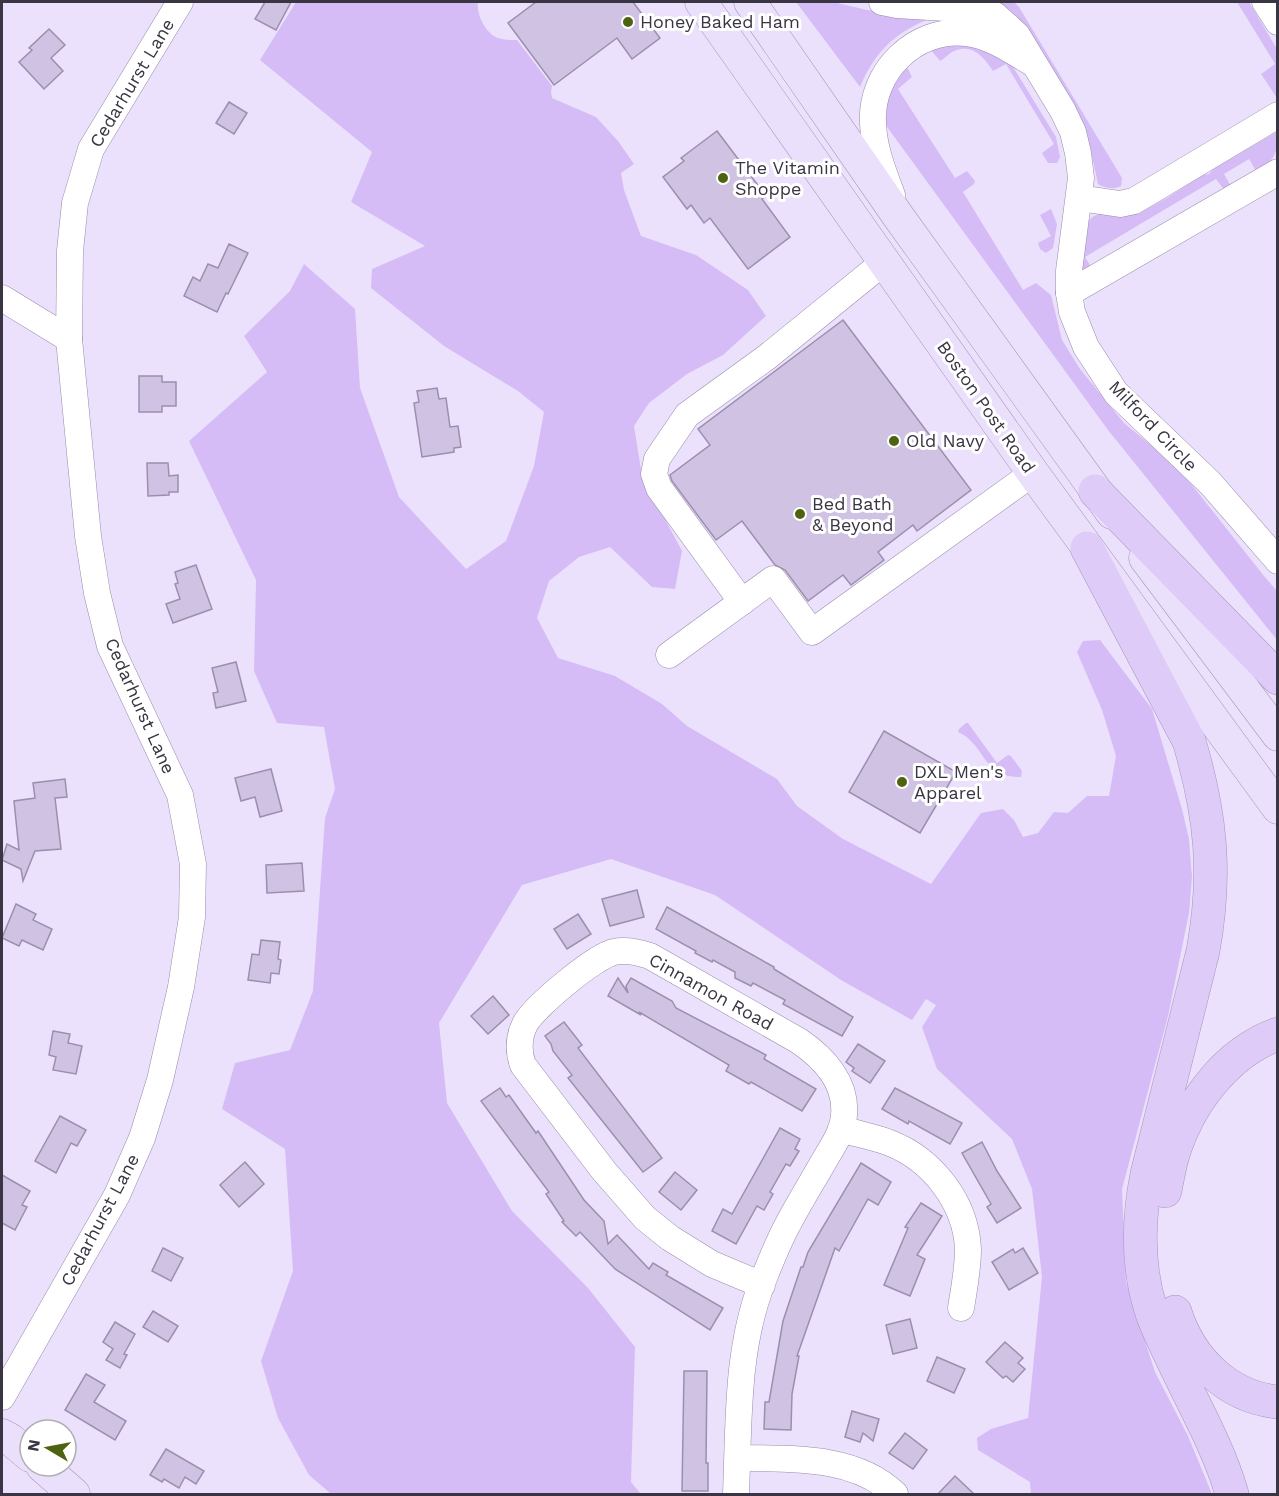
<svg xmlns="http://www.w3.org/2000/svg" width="1279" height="1496" font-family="'Work Sans',sans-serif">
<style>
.green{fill:#d5bcf6}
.building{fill:#d0c2e3;stroke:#9c8fae;stroke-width:1.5}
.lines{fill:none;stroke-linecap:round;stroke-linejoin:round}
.minor-casing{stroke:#978ba9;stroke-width:27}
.major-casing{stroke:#a596b8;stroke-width:33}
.highway-casing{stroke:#a596b8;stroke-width:34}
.minor{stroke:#fff;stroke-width:26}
.major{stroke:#ebe0fb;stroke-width:32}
.highway{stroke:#decbf8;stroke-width:33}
.poi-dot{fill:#4d6310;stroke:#fff;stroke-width:2}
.labels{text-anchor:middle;stroke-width:6;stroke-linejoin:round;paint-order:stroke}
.poi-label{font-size:18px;fill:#3a3542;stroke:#fff;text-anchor:start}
.street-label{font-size:18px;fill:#3a3542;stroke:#fff}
</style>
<rect width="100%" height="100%" fill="#ece1fc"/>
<g class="green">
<path d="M296,2H478C476,14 486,34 498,38C503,40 512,40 517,40L552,86L551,92L552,98L596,117L618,141L634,164L621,173L624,190L641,236L696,255L748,290L766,316L723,355L687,374L649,403L634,426L642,476L682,551L675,589L652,587L610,547L579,557L549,581L537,618L558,658L615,676L662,704L687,726L777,779L797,806L843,839L931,884L981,813L1003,809L1014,820L1023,837L1038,833L1054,812L1068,813L1087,796H1109L1116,756L1102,710L1077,652L1083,641L1100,640L1152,709L1182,809L1189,839L1192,877L1189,913L1168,1016L1122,1189L1126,1282L1155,1372L1188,1436L1212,1494H1031L1030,1482L978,1450L977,1438L991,1429L1028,1418L1042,1277L1032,1189L1012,1139L937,1069L922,1027L936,1005L926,999L912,1020L841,980L715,895L611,859L522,885L439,1023L447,1103L512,1211L588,1288L635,1347L631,1482L641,1494H331L309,1475L278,1418L261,1361L293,1271L285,1149L222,1109L235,1063L290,1050L313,991L325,818L335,789L324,727L277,723L254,671L256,580L189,441L267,372L244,336L290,291L304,264L355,309L360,388L399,497L466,569L506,541L534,466L544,412L518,391L444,346L371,288L372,269L425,246L351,202L372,152L260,60Z"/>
<path d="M796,2H833L867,10L928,16L929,19C893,34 875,52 860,87Z"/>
<path d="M986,2H1014L1019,7L1122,178L1121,186C1113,190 1105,188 1098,184L1089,142L1082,123Z"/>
<path d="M1237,2H1249L1277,49V98L1261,74L1275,64Z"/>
<path d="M961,41L988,48L1010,62L1056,137L1060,157L1057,163H1048L1042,153L1054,144L1006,64L993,71C983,56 972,42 952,52C947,55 944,59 940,61L931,50L906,65L912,77L898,89L955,178L967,171L975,181L974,184L963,192L1023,290L1036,283L1051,295L1062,340L1080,369L1124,423L1164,456L1188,480L1264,576L1277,591V640L1108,430L882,120C881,73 917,42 961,41Z"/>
<path d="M1275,133L1278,135C1277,154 1274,162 1256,171L1249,159L1224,174L1232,188L1225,191L1216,179L1085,257L1093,270L1083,272L1081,266L1088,222C1097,207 1121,215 1136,212C1154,209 1186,185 1202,175L1209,174L1213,169Z"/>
<path d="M1051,209L1057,224L1053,248L1046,253L1040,249L1038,243L1051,236L1040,215Z"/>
<path d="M966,723H968L997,763L1008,755L1011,756L1022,771L1021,777C981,778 987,745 958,732L959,729Z"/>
</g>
<g class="building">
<path d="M265,2H291L276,30L255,19Z"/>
<path d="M536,2H633L660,38L632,59L617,38L554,85L508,23Z"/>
<path d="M49,29L65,45L51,58L63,71L44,89L19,62L32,50L29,48Z"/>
<path d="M229,102L247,113L234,134L216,123Z"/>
<path d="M717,131L766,196L762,199L790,237L748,269L710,218L704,223L691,205L687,209L663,177L684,161L681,158Z"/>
<path d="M229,244L248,253L228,294L226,293L217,312L184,296L193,277L200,281L208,264L218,268Z"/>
<path d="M843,320L971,490L917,531L913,525L878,552L884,560L851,585L843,575L808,601L785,570L775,565L742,521L716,540L672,481L670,475L710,445L698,429Z"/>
<path d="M139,376H162V382H176V406H162V412H139Z"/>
<path d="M437,388L439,399L446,398L450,427L458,426L461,447L454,448V452L422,457L414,403L419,402L417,391Z"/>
<path d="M147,463H168L169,476L178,475V492H169V495L148,496Z"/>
<path d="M196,565L212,609L173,623L166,604L180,599L175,584L178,583L175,572Z"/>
<path d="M236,662L246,701L216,708L213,693L218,692L212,668Z"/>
<path d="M884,731L956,772L920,833L849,792Z"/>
<path d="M271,769L282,811L260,817L255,797L241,801L235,778Z"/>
<path d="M65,779L67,797L55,798L61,849L35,851L23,881L21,869L2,860L7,844L19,850L14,801L35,798L33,783Z"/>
<path d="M302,863L304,891L267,893L266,865Z"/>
<path d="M637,890L644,917L610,926L602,899Z"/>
<path d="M16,904L36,914L33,920L52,929L43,950L22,940L19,946L2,938Z"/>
<path d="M667,907L774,967V969L853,1017L842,1036L783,1004L785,1000L753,983L751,986L735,978V972L713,960L712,962L695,953L696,951L656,929Z"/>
<path d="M578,914L591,934L567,949L554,929Z"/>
<path d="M261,940L280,942L278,959L281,960L279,974L271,973L270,983L248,980L252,954L259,955Z"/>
<path d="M618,978L628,993L626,986L631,978L672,1001L676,1008L766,1055L764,1059L816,1089L802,1111L751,1082L749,1084L726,1071L729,1065L639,1012L641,1015L608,996Z"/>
<path d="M493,996L509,1015L488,1034L471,1016Z"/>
<path d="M564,1022L582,1045L578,1048L662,1158L643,1172L568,1078L572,1075L553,1051L551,1044L545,1036Z"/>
<path d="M53,1031L70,1034L68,1043L82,1046L76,1074L53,1070L56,1057L49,1055Z"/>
<path d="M858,1044L885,1061L870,1083L852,1071L854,1068L846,1062Z"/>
<path d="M500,1088L506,1097L509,1095L536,1133L538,1131L584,1200L604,1221L608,1244L617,1235L649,1269L653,1263L668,1272L666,1275L723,1308L710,1330L615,1269L580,1232L576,1236L562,1222L564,1221L546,1194L549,1192L481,1101Z"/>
<path d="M895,1088L962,1123L950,1144L909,1121L908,1124L882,1109Z"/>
<path d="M60,1116L86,1130L77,1146L71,1143L56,1173L35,1161Z"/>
<path d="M780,1128L800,1139L795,1149L799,1151L790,1166L786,1164L770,1192L773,1194L764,1210L757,1206L736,1244L712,1231L723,1209L732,1214Z"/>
<path d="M982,1142L997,1171L1021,1208L997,1223L987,1207L991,1204L962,1153Z"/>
<path d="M245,1162L264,1184L239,1207L220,1185Z"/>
<path d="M861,1163L891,1182L878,1205L868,1199L839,1251L835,1248L797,1356H799L792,1394L791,1430L764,1429L765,1402H769L783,1321L801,1267H803L808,1252Z"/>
<path d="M675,1172L697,1190L681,1210L659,1192Z"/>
<path d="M2,1175L30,1191L22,1205L27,1207L15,1230L2,1223Z"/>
<path d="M921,1203L942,1216L917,1255L925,1259L910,1296L884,1285L908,1228L905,1227Z"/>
<path d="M163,1248L183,1258L171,1281L152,1271Z"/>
<path d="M1023,1248L1038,1273L1009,1290L992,1262L1013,1249L1015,1253Z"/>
<path d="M153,1311L178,1326L168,1342L143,1327Z"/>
<path d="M910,1319L917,1348L893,1354L886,1325Z"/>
<path d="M115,1322L135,1334L124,1354L127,1355L120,1368L106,1360L113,1349L103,1342Z"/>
<path d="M1005,1342L1023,1358L1018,1363L1025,1369L1013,1382L1006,1376L1003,1378L986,1362Z"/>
<path d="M937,1357L965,1369L954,1393L927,1381Z"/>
<path d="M684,1371H707L706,1463H708V1491H682Z"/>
<path d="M86,1374L105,1385L94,1402L126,1421L115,1440L65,1410Z"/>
<path d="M852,1411L879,1419L873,1441L863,1433L860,1442L845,1437Z"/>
<path d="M905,1433L927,1450L913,1469L889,1453Z"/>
<path d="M166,1449L204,1471L196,1484L185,1477L179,1488L164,1479L162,1482L150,1475Z"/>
<path d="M955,1476L974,1494H938Z"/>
</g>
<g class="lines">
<g class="minor-casing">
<g id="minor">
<path d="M882,2L897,5L962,9L995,15L1017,35L1063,111L1073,132L1078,153L1081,178L1069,271V293L1072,312L1086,347L1116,393L1211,484L1278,561"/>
<path d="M1265,2L1278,22"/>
<path d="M892,195C883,171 874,149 873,123C870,72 915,27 967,33C991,36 1013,52 1034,64"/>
<path d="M1079,198L1120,204L1134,201L1278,115"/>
<path d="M1069,293L1278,172"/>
<path d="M2,298L69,339"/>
<path d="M742,602L659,488L654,474L657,459L687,415L767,357L884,262"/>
<path d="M669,655L773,579L812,632L1033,473"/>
<path d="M841,1129C857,1134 875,1137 890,1143C933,1160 966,1203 968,1249C968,1269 964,1289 961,1308"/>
<path d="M2,1397L117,1195L142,1138L160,1080L181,987L192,917L193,864L180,795L110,646L97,593L88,536L69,339L70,251L75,203L91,149L180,2"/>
<path d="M738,1458C790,1459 855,1455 895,1494"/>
<path d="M736,1494C739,1423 736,1351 762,1283C770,1263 778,1242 788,1224C799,1203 812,1182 824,1161C832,1147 843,1132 844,1115C847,1083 824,1058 799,1041L650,956C638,952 626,949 614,952C595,956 534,1007 525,1024C518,1038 518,1051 523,1065L604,1171L645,1218L670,1238L712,1264L762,1285"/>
</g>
</g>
<g class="major-casing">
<g id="major">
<path d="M701,2L1033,473L1278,808"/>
<path d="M750,2L898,216L1112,513"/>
<path d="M1145,558L1278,735"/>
<path d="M2,1435L11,1440L30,1456"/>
<path d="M42,1466L74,1494"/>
</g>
</g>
<g class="highway-casing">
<g id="highway">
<path d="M1095,491L1278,678"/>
<path d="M1087,548L1189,741C1211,815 1217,874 1203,951L1147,1174C1138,1219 1137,1266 1151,1310C1157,1329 1167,1347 1175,1365C1195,1407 1219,1449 1232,1494"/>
<path d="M1165,1191C1167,1180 1169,1169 1172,1158C1187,1106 1225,1053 1278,1034"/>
<path d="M1175,1312C1190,1359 1227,1397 1278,1402"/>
</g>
</g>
<use href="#minor" class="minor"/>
<use href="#major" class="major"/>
<use href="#highway" class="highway"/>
</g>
<g class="poi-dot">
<circle cx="628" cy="22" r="6"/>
<circle cx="723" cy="178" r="6"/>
<circle cx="894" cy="441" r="6"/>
<circle cx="800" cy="514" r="6"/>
<circle cx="902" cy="782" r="6"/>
</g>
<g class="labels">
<g class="poi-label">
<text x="640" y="28">Honey Baked Ham</text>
<text x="735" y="174">The Vitamin<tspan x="735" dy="21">Shoppe</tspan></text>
<text x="906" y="447">Old Navy</text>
<text x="812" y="510">Bed Bath<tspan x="812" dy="21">&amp; Beyond</tspan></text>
<text x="914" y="778">DXL Men's<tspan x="914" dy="21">Apparel</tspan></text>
</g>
<g class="street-label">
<text transform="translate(132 83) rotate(-59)" y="6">Cedarhurst Lane</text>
<text transform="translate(986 407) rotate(55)" y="6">Boston Post Road</text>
<text transform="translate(1153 426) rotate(46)" y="6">Milford Circle</text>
<text transform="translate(140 706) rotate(66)" y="6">Cedarhurst Lane</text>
<text transform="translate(711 992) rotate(29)" y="6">Cinnamon Road</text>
<text transform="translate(100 1220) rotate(-62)" y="6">Cedarhurst Lane</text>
</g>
</g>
<rect width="1279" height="1496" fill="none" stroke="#3a3542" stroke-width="6"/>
<g transform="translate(48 1448) rotate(280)"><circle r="28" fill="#ffffff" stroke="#b0aeb3" stroke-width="1.5"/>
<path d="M0-4.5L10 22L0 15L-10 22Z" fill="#4d6310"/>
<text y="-9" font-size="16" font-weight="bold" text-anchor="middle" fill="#3a3542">N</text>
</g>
</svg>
